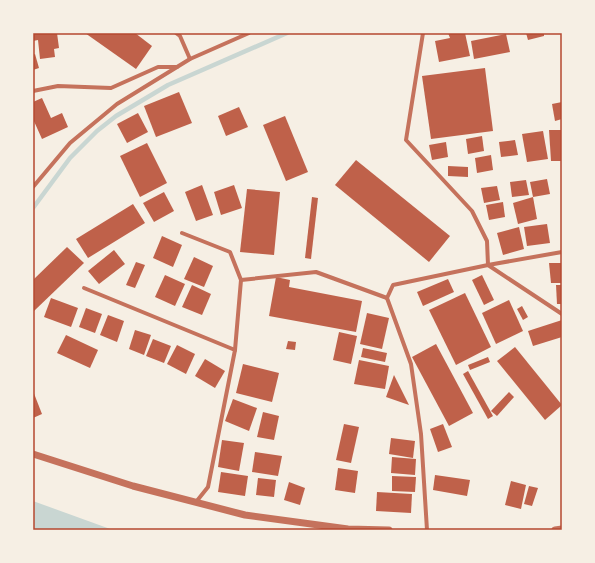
<svg xmlns="http://www.w3.org/2000/svg" width="595" height="563" font-family="'Asap Condensed',sans-serif">
<style>
.water{fill:#c9d6d2}
.lines{fill:none;stroke-linecap:round;stroke-linejoin:round}
.stream{stroke:#c9d6d2;stroke-width:4.5}
.building{fill:#bf614a}
.minor{stroke:#c5725c;stroke-width:4}
.tertiary{stroke:#c5725c;stroke-width:7}
.neatline{fill:none;stroke:#b5482f;stroke-width:1.5}
</style>
<rect width="100%" height="100%" fill="#f6efe4"/>
<path class="water" d="M33,501L113,530H33Z"/>
<g class="lines">
<path class="stream" d="M33,208L70,158L97,131L116,116L168,85L287,33"/>
</g>
<g class="building">
<path d="M33,33H57L59,48L54,49L55,57L40,59L38,40L33,41Z"/>
<path d="M85,33H135L152,46L136,69Z"/>
<path d="M448,33H465L470,56L439,62L435,41L450,38Z"/>
<path d="M526,33H544V36L528,40Z"/>
<path d="M506,34L510,52L474,59L471,41Z"/>
<path d="M35,54L39,68L33,70V55Z"/>
<path d="M485,68L493,131L431,139L422,76Z"/>
<path d="M179,92L192,123L156,137L144,106Z"/>
<path d="M42,98L51,118L62,113L68,127L42,139L33,119V102Z"/>
<path d="M562,102V119L555,121L552,104Z"/>
<path d="M239,107L248,127L226,136L218,116Z"/>
<path d="M138,113L148,132L127,143L117,124Z"/>
<path d="M285,116L308,172L286,181L263,125Z"/>
<path d="M549,130H562V161H551Z"/>
<path d="M543,131L548,159L527,162L522,134Z"/>
<path d="M482,136L484,151L468,154L466,139Z"/>
<path d="M515,140L518,155L501,157L499,142Z"/>
<path d="M446,142L448,157L432,160L429,145Z"/>
<path d="M147,143L167,183L140,197L120,156Z"/>
<path d="M491,155L493,170L477,173L475,158Z"/>
<path d="M356,160L450,236L429,262L335,185Z"/>
<path d="M448,166L468,167V177L448,176Z"/>
<path d="M547,179L550,194L533,197L530,182Z"/>
<path d="M526,180L529,195L512,197L510,182Z"/>
<path d="M202,185L213,215L196,221L185,192Z"/>
<path d="M234,185L242,208L221,215L214,192Z"/>
<path d="M497,186L500,200L484,203L481,188Z"/>
<path d="M247,189L280,192L274,255L240,252Z"/>
<path d="M164,192L174,211L154,222L143,203Z"/>
<path d="M312,197L318,198L311,259L305,258Z"/>
<path d="M533,197L537,219L518,224L513,203Z"/>
<path d="M503,202L505,217L489,220L486,205Z"/>
<path d="M133,204L145,223L88,258L76,239Z"/>
<path d="M547,224L550,243L527,246L524,227Z"/>
<path d="M519,227L524,249L503,255L497,233Z"/>
<path d="M162,236L182,245L173,267L153,258Z"/>
<path d="M67,247L84,263L34,311L33,280Z"/>
<path d="M114,250L125,264L99,284L88,271Z"/>
<path d="M194,257L213,266L204,287L184,279Z"/>
<path d="M136,262L145,265L135,288L126,285Z"/>
<path d="M549,263H562V283H551Z"/>
<path d="M165,275L185,284L175,306L155,297Z"/>
<path d="M482,275L494,300L484,305L472,280Z"/>
<path d="M276,277L290,280L289,287L362,301L356,332L269,316Z"/>
<path d="M448,279L454,292L423,306L417,292Z"/>
<path d="M192,285L211,294L202,315L182,307Z"/>
<path d="M556,285H562V304H557Z"/>
<path d="M465,293L491,347L456,365L429,310Z"/>
<path d="M51,298L78,308L71,327L44,317Z"/>
<path d="M509,300L523,331L496,344L482,313Z"/>
<path d="M522,306L528,317L523,320L517,309Z"/>
<path d="M86,308L102,314L95,333L79,327Z"/>
<path d="M367,313L389,318L382,349L360,344Z"/>
<path d="M108,315L124,321L117,342L100,335Z"/>
<path d="M562,320V337L533,346L528,331Z"/>
<path d="M135,330L151,335L144,355L129,349Z"/>
<path d="M339,332L357,336L351,364L333,360Z"/>
<path d="M66,335L98,350L90,368L57,353Z"/>
<path d="M153,339L171,346L164,363L146,356Z"/>
<path d="M288,341L296,342L295,350L286,349Z"/>
<path d="M436,344L473,413L449,426L412,357Z"/>
<path d="M177,345L195,354L186,374L167,364Z"/>
<path d="M515,347L562,405L545,420L497,361Z"/>
<path d="M363,348L387,353L385,362L361,357Z"/>
<path d="M488,357L490,362L470,370L468,365Z"/>
<path d="M205,359L225,371L215,388L195,376Z"/>
<path d="M359,360L389,366L385,389L354,384Z"/>
<path d="M243,364L279,373L272,402L236,393Z"/>
<path d="M468,371L493,416L488,419L463,374Z"/>
<path d="M394,375L409,405L386,397Z"/>
<path d="M33,391L42,414L33,418Z"/>
<path d="M509,392L514,397L497,416L491,411Z"/>
<path d="M233,399L257,408L249,431L225,421Z"/>
<path d="M263,412L279,416L274,440L257,437Z"/>
<path d="M344,424L359,427L351,463L336,460Z"/>
<path d="M443,424L452,447L438,452L430,429Z"/>
<path d="M391,438L415,441L413,458L389,454Z"/>
<path d="M222,440L244,443L239,471L218,467Z"/>
<path d="M255,452L282,456L278,476L252,472Z"/>
<path d="M392,457L416,459L415,475L391,473Z"/>
<path d="M338,468L358,471L355,493L335,490Z"/>
<path d="M221,472L248,476L245,496L218,492Z"/>
<path d="M435,475L470,480L467,496L433,490Z"/>
<path d="M392,476L416,477L415,492L392,491Z"/>
<path d="M258,478L276,480L274,497L256,495Z"/>
<path d="M511,481L526,485L521,509L505,505Z"/>
<path d="M289,482L305,488L300,505L284,500Z"/>
<path d="M529,486L538,488L532,506L524,504Z"/>
<path d="M377,492L412,494L411,513L376,511Z"/>
</g>
<g class="lines">
<g class="minor">
<path d="M176,33L180,36L190,59"/>
<path d="M423,33L406,140L472,211L487,241L488,265L562,314"/>
<path d="M33,91L58,86L111,88L158,67H177"/>
<path d="M33,187L70,143L117,104L190,59L249,33"/>
<path d="M182,233L230,252L241,280L235,350"/>
<path d="M241,280L316,272L387,298"/>
<path d="M84,288L235,350L208,487L196,502"/>
<path d="M427,530L421,434L411,364L387,298L393,285L488,265L562,252"/>
</g>
<g class="tertiary">
<path d="M33,454L133,486L245,515L348,529L389,530"/>
<path d="M555,530L562,529"/>
</g>
</g>
<rect width="595" height="563" fill="none" stroke="#f6efe4" stroke-width="68"/>
<rect x="34" y="34" width="527" height="495" class="neatline"/>
</svg>
